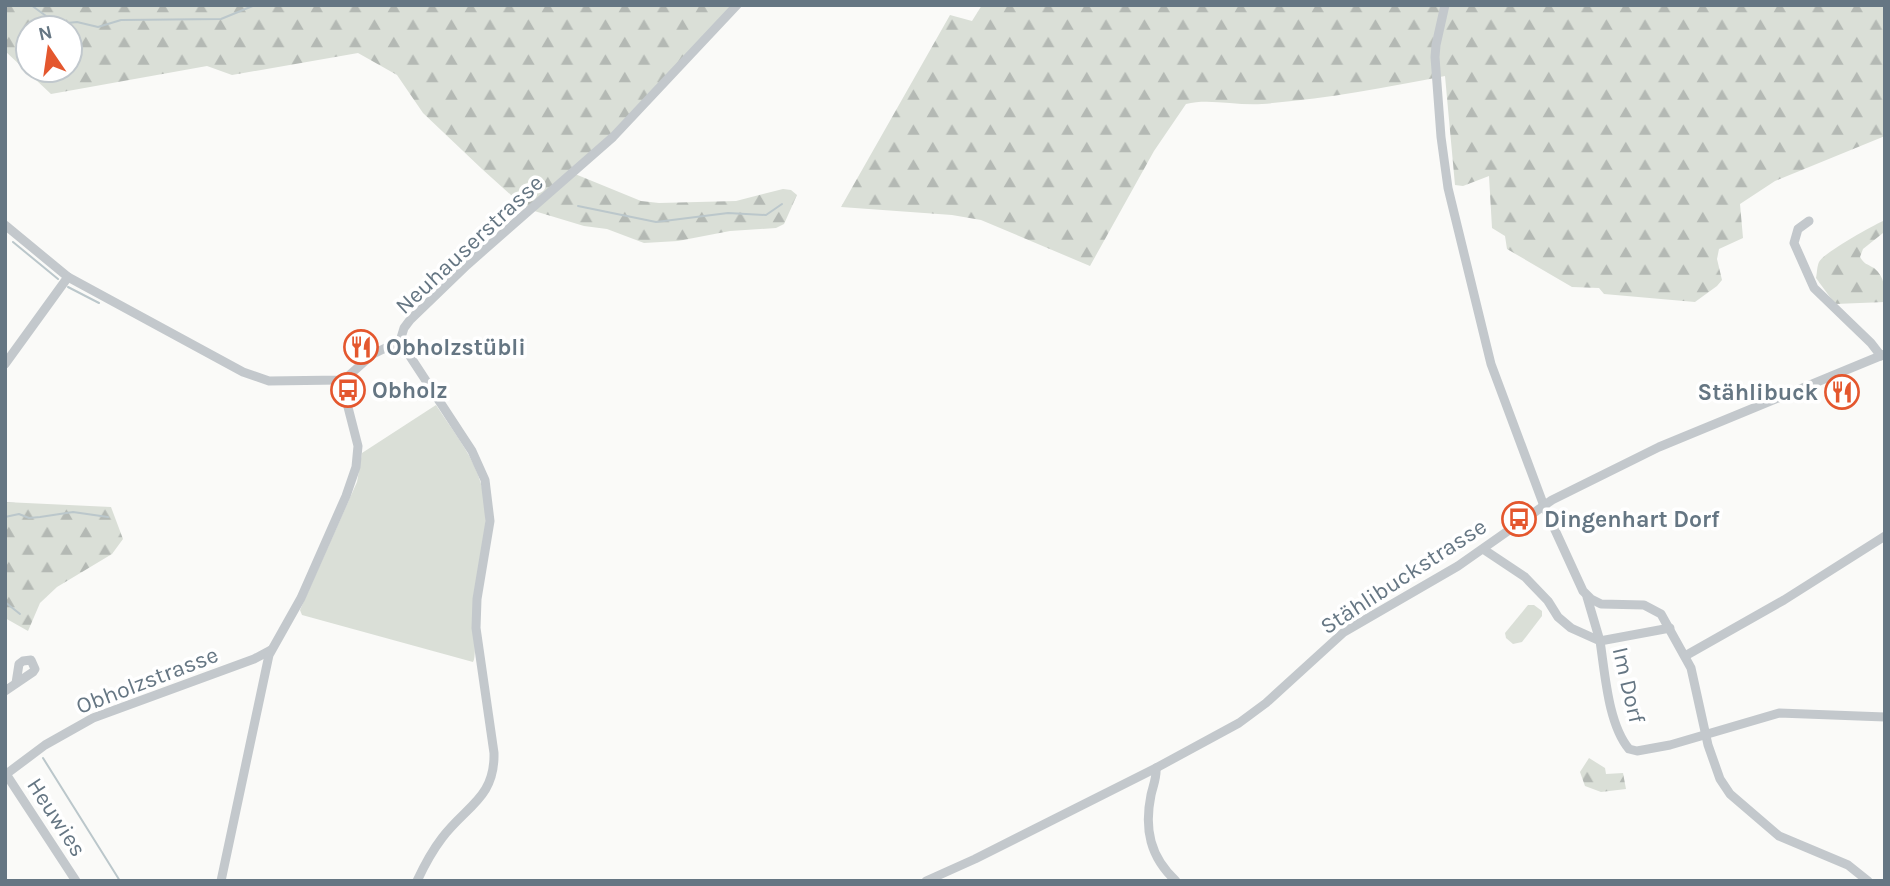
<svg xmlns="http://www.w3.org/2000/svg" width="1890" height="886" font-family="Karla,sans-serif">
<style>
.grass{fill:#dadfd7}
.forest{fill:url(#forest-firs);fill-rule:evenodd}
.lines{fill:none;stroke-linecap:round;stroke-linejoin:round}
.stream{stroke:#bbc7cb;stroke-width:2}
.street{stroke:#c3c8cc;stroke-width:9}
.labels{text-anchor:middle;stroke-width:7;stroke-linejoin:round;paint-order:stroke}
.street-label{font-size:23px;fill:#657683;stroke:#fff}
.poi-label{font-size:23px;font-weight:bold;fill:#657683;stroke:#fff;text-anchor:start}
</style>
<defs>
<pattern id="forest-firs" width="22" height="20" patternUnits="userSpaceOnUse" patternTransform="scale(1.75)"><rect width="22" height="20" fill="#dadfd7"/><path d="M5 1l3.5 6h-7zM16 11l3.5 6h-7z" fill="#b4b9b4"/></pattern>
</defs>
<rect width="100%" height="100%" fill="#fafaf8"/>
<g class="grass">
<path d="M436,405C450,427 469,450 478,475C495,518 480,570 474,615C473,627 477,656 473,662L302,615L300,610L357,482L362,453Z"/>
<path d="M1528,605H1534L1542,611V616L1522,642L1513,644L1506,638L1505,633Z"/>
</g>
<g class="forest">
<path d="M5,5H737L575,174L641,201L659,203L736,201L783,189L791,190L797,195L784,224L776,228L730,231L678,241L644,243L607,229L584,226L531,210L521,204L482,169L423,113L397,75L358,53L232,75L207,66L51,94L5,51ZM28,28H70V70H28Z"/>
<path d="M982,5H1885V136L1775,181L1740,204L1743,238L1719,249L1717,259L1722,280L1717,286L1695,302L1604,294L1599,288L1572,287L1507,249L1505,236L1492,228L1489,176L1463,186L1455,185L1445,76C1384,88 1324,99 1262,104C1237,106 1209,98 1186,104L1154,151L1090,266L981,220L952,215L841,207L950,15L972,21Z"/>
<path d="M1885,220L1883,233L1863,249L1860,257C1864,264 1867,264 1874,268C1885,277 1885,289 1885,302L1835,304L1816,278C1817,274 1817,266 1819,262C1823,253 1874,225 1885,220Z"/>
<path d="M5,502L111,507L123,539L112,554L57,587L40,603L28,631L5,618Z"/>
<path d="M1589,758L1605,768L1606,774L1623,773L1626,789L1601,792L1585,786L1580,772Z"/>
</g>
<g class="lines">
<g class="stream">
<path d="M31,5L57,24L77,22L98,27L121,20L221,19L255,5"/>
<path d="M578,206L656,222L728,213L766,215L782,204"/>
<path d="M13,242L58,279"/>
<path d="M68,287L99,303"/>
<path d="M5,517L19,514L29,518L40,517L73,512L108,517"/>
<path d="M5,602L20,614"/>
<path d="M43,758L120,881"/>
</g>
<g class="street">
<path d="M1445,5L1436,45L1435,57L1441,137L1448,188L1491,364L1544,506L1583,591L1591,599L1601,604L1644,605L1661,614L1691,668L1708,745L1720,779L1730,794L1779,836L1848,865L1868,881"/>
<path d="M1809,221L1798,229L1794,243L1814,288L1871,343L1881,356"/>
<path d="M5,225L68,277L243,372L269,381L341,380L346,378L373,354L400,341L404,328L410,320L467,265L613,137L737,5"/>
<path d="M400,341L472,451L485,480L490,521L477,599L476,628L494,753C495,798 466,806 442,838C432,851 424,866 417,881"/>
<path d="M5,364L68,277"/>
<path d="M1483,549L1525,577L1548,601L1558,617L1571,628L1600,641C1605,673 1608,724 1629,749L1637,751L1670,745L1779,713L1885,717"/>
<path d="M1587,597L1600,641L1670,628"/>
<path d="M1685,656L1784,600L1885,536"/>
<path d="M5,691L33,672L35,669L31,660L23,661L19,664L16,683"/>
<path d="M1156,768C1157,777 1153,786 1151,795C1144,829 1150,857 1176,881"/>
<path d="M6,774L76,881"/>
<path d="M5,775L45,745L93,718L254,659L271,650"/>
<path d="M221,881L269,655L301,598L346,496L356,467L358,446L341,380"/>
<path d="M926,881L975,859L1156,768L1239,723L1266,703L1344,632L1458,566L1552,500L1659,447L1885,354"/>
</g>
</g>
<defs>
<g id="restaurant-ring" transform="scale(1.75)"><circle r="9.5" fill="#fff" stroke="#e4572e" stroke-width="1.5"/><path d="M-5-6h1v4h1v-4h1v4h1v-4h1v5L-1.5 .5V6h-2V.5L-5-1ZM5-6V6H3V1.5H1.5Q1.5-4 5-6Z" fill="#e4572e"/></g>
<g id="bus-ring" transform="scale(1.75)"><circle r="9.5" fill="#fff" stroke="#e4572e" stroke-width="1.5"/><path d="M-5-6H5V4H4V6H2V4H-2V6H-4V4H-5ZM-3.5-4V0h7V-4ZM-3.5 1.2v1.5H-2V1.2ZM2 1.2v1.5H3.5V1.2Z" fill="#e4572e"/></g>
</defs>
<g fill-rule="evenodd">
<use href="#restaurant-ring" x="361" y="347"/>
<use href="#bus-ring" x="348" y="390"/>
<use href="#restaurant-ring" x="1842" y="392"/>
<use href="#bus-ring" x="1519" y="519"/>
</g>
<g class="labels">
<g class="street-label">
<text transform="translate(469 244) rotate(-43)" y="8">Neuhauserstrasse</text>
<text transform="translate(1403 576) rotate(-33)" y="8">Stählibuckstrasse</text>
<text transform="translate(147 680) rotate(-21)" y="8">Obholzstrasse</text>
<text transform="translate(1629 685) rotate(77)" y="8">Im Dorf</text>
<text transform="translate(57 817) rotate(57)" y="8">Heuwies</text>
</g>
<g class="poi-label">
<text x="386" y="355">Obholzstübli</text>
<text x="372" y="398">Obholz</text>
<text x="1818" y="400" text-anchor="end">Stählibuck</text>
<text x="1544" y="527">Dingenhart Dorf</text>
</g>
</g>
<rect width="1890" height="886" fill="none" stroke="#657683" stroke-width="14"/>
<g transform="translate(49 49) rotate(347)"><circle r="33" fill="#ffffff" stroke="#c1c8cd" stroke-width="2"/>
<path d="M0-5L12 26L0 18L-12 26Z" fill="#e4572e"/>
<text y="-10" font-size="19" font-weight="bold" text-anchor="middle" fill="#657683">N</text>
</g>
</svg>
